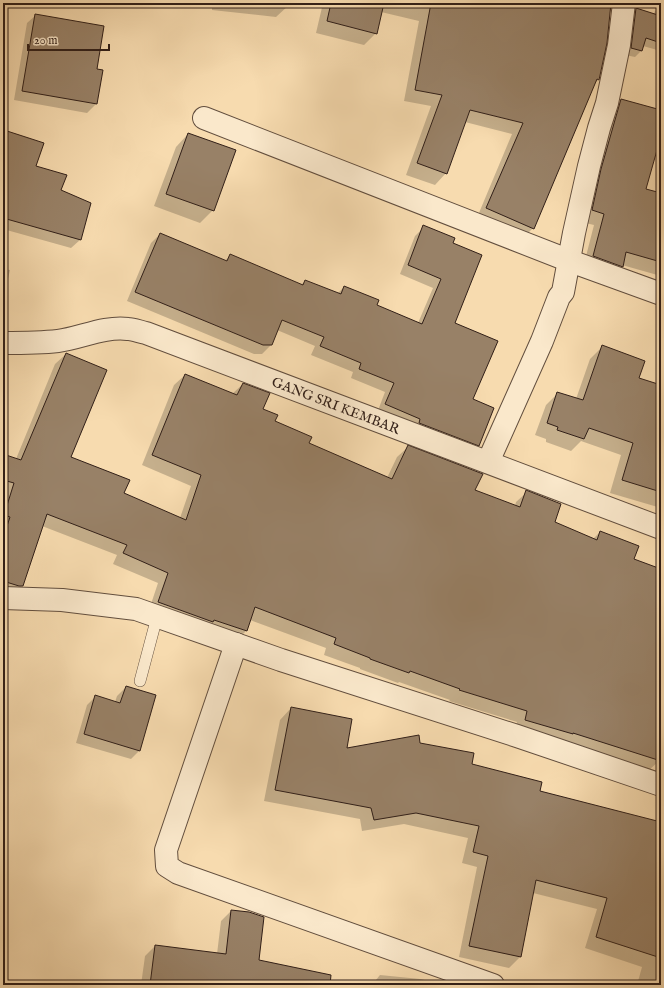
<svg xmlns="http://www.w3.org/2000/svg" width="664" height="988" font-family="'IM FELL English',serif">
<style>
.shadow{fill:#0003}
.building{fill:#988167;stroke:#311f18}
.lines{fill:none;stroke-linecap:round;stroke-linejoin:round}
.lane-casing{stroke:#624e3e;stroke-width:12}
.street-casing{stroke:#624e3e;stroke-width:24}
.lane{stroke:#fae8cb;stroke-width:11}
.street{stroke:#fae8cb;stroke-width:22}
.labels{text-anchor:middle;stroke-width:3;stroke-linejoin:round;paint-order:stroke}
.street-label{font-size:14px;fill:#311f18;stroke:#fae8cb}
</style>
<rect width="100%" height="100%" fill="#f7dbaf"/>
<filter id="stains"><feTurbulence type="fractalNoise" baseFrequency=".005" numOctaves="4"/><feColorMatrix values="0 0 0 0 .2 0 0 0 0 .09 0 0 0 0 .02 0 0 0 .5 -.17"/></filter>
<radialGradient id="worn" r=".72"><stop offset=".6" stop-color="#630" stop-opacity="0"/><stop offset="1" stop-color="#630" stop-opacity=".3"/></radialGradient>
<g class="shadow">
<path d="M212,3H289V5L276,17L212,10Z"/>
<path d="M323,3H609L598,80L594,84L533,228L521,240L476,220L512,134L465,122L446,173L435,185L406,175L431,106L404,101L419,21L381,12L376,33L364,45L316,33Z"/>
<path d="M661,5V51L643,46L641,51L635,57L625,55L630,16L636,9L654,14L655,11Z"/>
<path d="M36,15L95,70L102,71L96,104L87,113L14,100L27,23Z"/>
<path d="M621,100L661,111V132L645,189L661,194V276L622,265L610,278L583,268L594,225L581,222L610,111Z"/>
<path d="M7,132L35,167L60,191L90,204L80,240L71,248L3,229V137Z"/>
<path d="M188,134L213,210L200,223L154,206L176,147Z"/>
<path d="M424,227L451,244L454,324L472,400L478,445L469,454L377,413L385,392L351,378L353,372L311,355L315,346L277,330L271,345L262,354H254L127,301L151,243L160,234L225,261L230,255L301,285L305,281L337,294L344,287L375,306L418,323L433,288L400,274L415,236Z"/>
<path d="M3,269L10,270L3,301Z"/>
<path d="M602,347L638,379L661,386V508L610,493L621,455L581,441L571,451L546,442V439L535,435L546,405L558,393L576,399L590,359Z"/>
<path d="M66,354L70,457L123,494L180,518L191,486L142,465L174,385L185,375L232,394L243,384L262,409L274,422L308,443L387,478L397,457L408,447L474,490L515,506L516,502L527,492L553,523L593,539L600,532L633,559L661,570V754L659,761L648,771L515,730L517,722L449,701L450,700L399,682L398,683L360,669V668L324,655L326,648L250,620L246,631L236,641L148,613L158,583L113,564L117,555L42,526L22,586L12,596L3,595V455L16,459L55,364Z"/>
<path d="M126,687L139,751L131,759L76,743L87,705L96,696L115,702L117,696Z"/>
<path d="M291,708L345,749L419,744L539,792L661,830V985H637L642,967L585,948L597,909L533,893L520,957L509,968L459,957L477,867L462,863L468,838L404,824L362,831L360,819L264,801L280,720Z"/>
<path d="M231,911L258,961L297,985H141L145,956L155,946L217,954L221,921Z"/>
<path d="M380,975L420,979L448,985H372Z"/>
</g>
<g class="building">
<path d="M331,3H384L377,34L327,21Z"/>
<path d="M431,3H611L607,43L599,80L597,79L534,229L486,208L523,123L470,110L447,174L417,163L442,95L415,90Z"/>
<path d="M636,8L661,16V43L646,38L642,51L631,48Z"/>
<path d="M35,14L104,26L97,69L103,70L97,104L22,91Z"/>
<path d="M621,99L661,110V136L646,189L661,193V262L626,252L623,267L593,256L604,214L592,210L601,169Z"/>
<path d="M7,131L44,143L36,166L67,175L61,190L91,203L81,240L3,218V144Z"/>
<path d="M188,133L236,150L214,211L166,194Z"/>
<path d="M423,225L455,238L453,243L482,255L455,323L498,341L473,399L494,408L479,446L419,423L420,419L385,404L394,383L359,369L361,363L320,346L324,337L282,320L272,345H263L135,292L160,233L227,261L230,254L303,285L305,280L341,294L344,286L379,300L377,305L422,324L441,279L408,265Z"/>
<path d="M602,345L645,361L639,378L661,385V492L622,480L633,443L589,428L584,439L557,430L558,427L547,423L557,392L583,400Z"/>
<path d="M66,353L107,370L71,457L130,480L124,493L186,520L201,475L152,455L185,374L237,395L243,383L270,393L263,409L278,415L275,421L312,437L309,443L392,479L408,445L483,474L475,490L520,507L526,490L561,504L555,522L597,540L600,531L639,546L634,559L661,569V761L573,733V734L525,720L527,711L459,690L460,689L410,671L409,673L370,659V658L334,644L336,638L255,607L247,631L214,620L213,622L158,602L168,573L123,553L127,545L47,514L23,586H19L3,581V538L10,517L4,515L14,483L3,480V454L21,460Z"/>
<path d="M126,686L156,695L140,751L84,734L95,695L120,703Z"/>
<path d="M291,707L352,719L347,748L419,735L420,743L474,753L472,764L542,782L540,791L661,822V958L596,937L607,898L536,880L521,957L469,946L488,856L473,852L479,826L416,813L374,820L371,808L275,790Z"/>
<path d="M231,910L249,912L264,917L259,960L331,975L330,985H150L155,945L226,954Z"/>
</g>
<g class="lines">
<g class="lane-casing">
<path id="lane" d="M140,681L157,617"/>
</g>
<g class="street-casing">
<g id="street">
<path d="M204,118L570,261L661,294"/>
<path d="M3,343C22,343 40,343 58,341C81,338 104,326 128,329C134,329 140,332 146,333L661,528"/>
<path d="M488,462L542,341L559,297L563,292L574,233L589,166L599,128L607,103L619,45L624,3"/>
<path d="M3,598L62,600L136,609L281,660L517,736L661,785"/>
<path d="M236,644L166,850L167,866L178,873L493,985"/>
</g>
</g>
<use href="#lane" class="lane"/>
<use href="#street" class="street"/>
</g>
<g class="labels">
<g class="street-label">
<text transform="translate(336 405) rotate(21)" y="5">GANG SRI KEMBAR</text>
</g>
</g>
<rect width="664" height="988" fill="none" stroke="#f7dbaf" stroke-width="16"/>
<rect x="4" y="4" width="656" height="980" fill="none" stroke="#311f18" stroke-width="2"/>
<rect x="8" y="8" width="648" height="972" fill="none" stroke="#311f18"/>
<path d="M28 44v6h81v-6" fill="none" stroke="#311f18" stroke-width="2"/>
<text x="34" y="44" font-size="12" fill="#311f18" stroke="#fae8cb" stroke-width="3" paint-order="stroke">20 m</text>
<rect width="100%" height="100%" filter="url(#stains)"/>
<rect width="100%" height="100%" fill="url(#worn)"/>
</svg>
